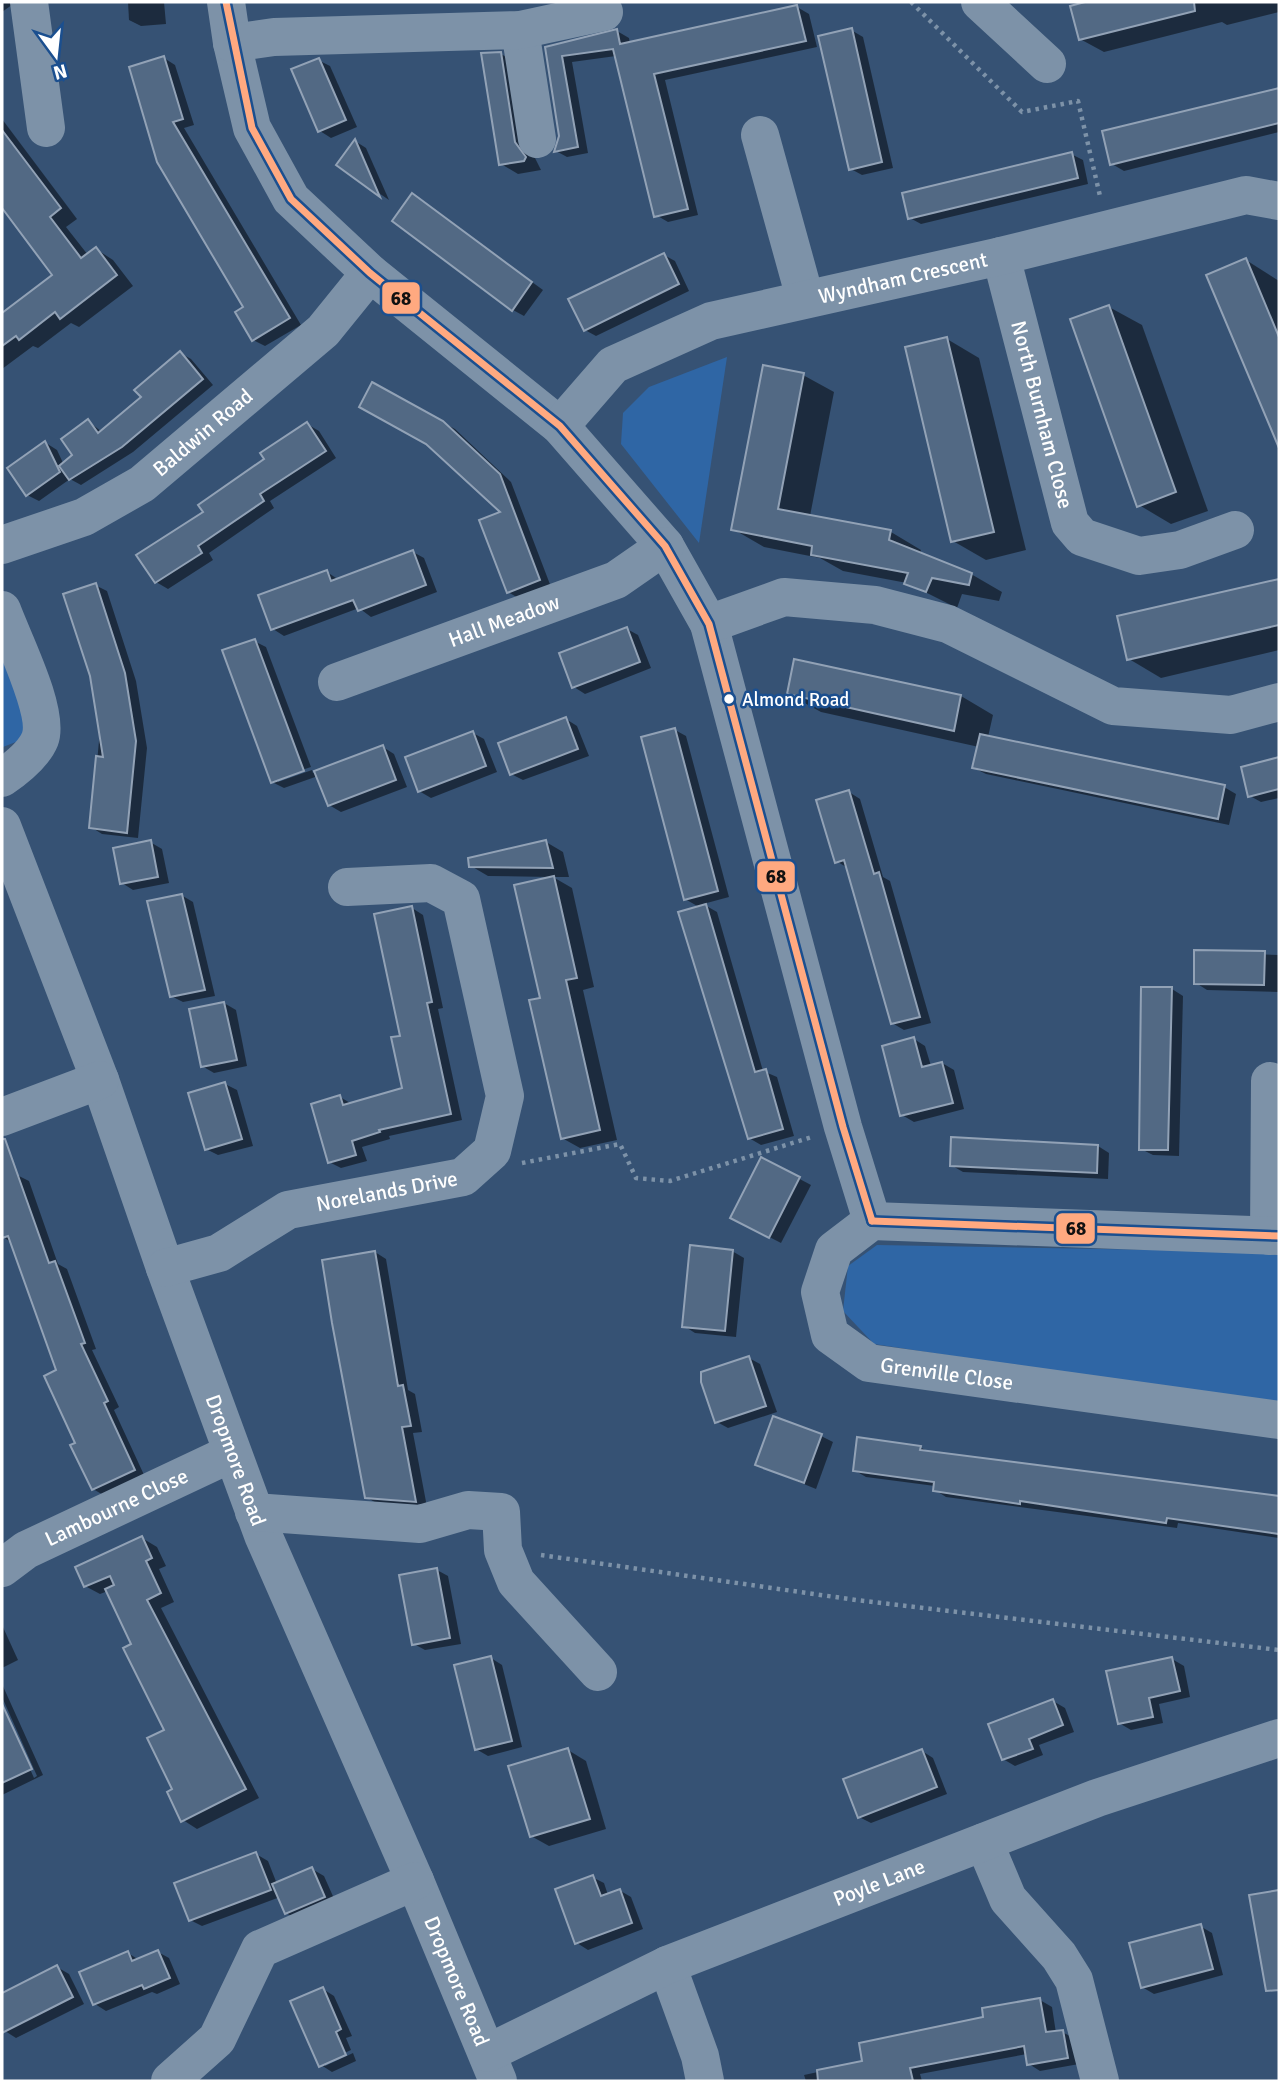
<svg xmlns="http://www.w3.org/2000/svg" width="1281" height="2083" font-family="Signika,sans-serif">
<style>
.green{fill:#2f66a5}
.shadow{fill:#0007}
.building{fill:#526984;stroke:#92a2b6;stroke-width:2}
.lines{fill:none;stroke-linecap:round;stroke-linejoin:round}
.path{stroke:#7d92a8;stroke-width:4.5;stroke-dasharray:3.5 5;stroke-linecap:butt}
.minor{stroke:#7d92a8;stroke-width:38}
.bus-1-casing{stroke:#1b4f8f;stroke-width:12}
.bus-1{stroke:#ffa980;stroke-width:7}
.bus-dot{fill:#fff;stroke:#1b4f8f;stroke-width:2.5}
.labels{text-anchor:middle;stroke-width:5;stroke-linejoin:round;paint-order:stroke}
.bus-label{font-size:19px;fill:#fff;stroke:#1b4f8f;text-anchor:start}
.street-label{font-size:21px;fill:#fff;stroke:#1b4f8f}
.line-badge{stroke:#1b4f8f;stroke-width:2.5}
.pale-badge-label{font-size:19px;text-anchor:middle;font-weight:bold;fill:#111}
</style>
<rect width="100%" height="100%" fill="#365274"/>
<g class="green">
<path d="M727,357L699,543L621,444L623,413L649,387Z"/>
<path d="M2,650L27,720L21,740L3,747Z"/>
<path d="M877,1245L1279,1252V1406L874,1344L843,1311L848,1266Z"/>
</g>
<g class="shadow">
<path d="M2,2H16L2,12Z"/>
<path d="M128,2H164L166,24L141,26L129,20Z"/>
<path d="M1092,2H1279V12L1227,25L1222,22L1104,52L1080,39L1072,7Z"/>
<path d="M797,7L809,14L817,47L665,80L698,215L668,222L656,215L616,56L572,62L588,153L567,157L556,151L560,136L547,48L617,31L629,38L630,44Z"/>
<path d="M851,30L863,37L893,168L862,175L851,169Z"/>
<path d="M501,54L519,64L533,154L541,170L518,174L501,164Z"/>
<path d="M164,58L175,65L194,125L184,128L301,325L265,346L253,340L246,307L159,162Z"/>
<path d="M318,60L330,66L357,127L331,138L320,131L293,70Z"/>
<path d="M1279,89V132L1124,171L1112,164L1104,133Z"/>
<path d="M2,119L77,219L66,227L88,255L96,249L113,260L133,286L79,327L71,323L38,348L33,346L2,369V315L54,275L2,205Z"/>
<path d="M355,141L366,148L389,200L338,165Z"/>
<path d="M1071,154L1083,160L1088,184L921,224L910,218Z"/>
<path d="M413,195L543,290L524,316L513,310Z"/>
<path d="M664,255L675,261L689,291L596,336L585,330Z"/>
<path d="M1246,260L1279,281V443L1208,275Z"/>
<path d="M1109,307L1142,325L1208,511L1171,524L1139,505Z"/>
<path d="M947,339L979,358L1026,550L986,560L953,541Z"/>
<path d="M180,353L191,359L213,385L133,452L81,485L70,479L39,501L27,495L46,443L57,450L64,465L74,456L88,421L102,432L143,397Z"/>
<path d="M803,375L834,392L810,516L891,532L921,550L920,554L971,574L1002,592L999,601L962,594L957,608L907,583L843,571L820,558L764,547L733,529Z"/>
<path d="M442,422L455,429L511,482L551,587L520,599L508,592L503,513Z"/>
<path d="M307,424L319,431L336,458L270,501L274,508L209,553L213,560L168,589L156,582L205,513Z"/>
<path d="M413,552L424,558L437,592L371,617L359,608L284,636L273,629L327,572L339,580Z"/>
<path d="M1279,580V650L1161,678L1129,659L1119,617Z"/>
<path d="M95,585L107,591L136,681L147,748L138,838L102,834L91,827L100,730Z"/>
<path d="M627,629L638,635L651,668L585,694L574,687Z"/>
<path d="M254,641L266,647L311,767L278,778V782L312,770L313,773L383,747L394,754L407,787L341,812L329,805L318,776L284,788L272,782Z"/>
<path d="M788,694L961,696L993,715L988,737L1224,787L1236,794L1229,825L986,774L974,768L979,747L821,712Z"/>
<path d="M566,719L577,726L589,756L523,780L511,774Z"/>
<path d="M675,730L686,736L729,897L703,904L717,912L763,1071L777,1077L794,1136L761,1145L749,1138L699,907L685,899Z"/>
<path d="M473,733L484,739L497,772L431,798L419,791Z"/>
<path d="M1279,759V798L1261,802L1250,796L1243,768Z"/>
<path d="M849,792L860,799L883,877L890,881L931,1023L904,1030L892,1023L848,868L836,861Z"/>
<path d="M150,842L162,849L169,883L133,890L122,883Z"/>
<path d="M546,842L563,852L569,877H553L572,888L594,987L583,990L617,1140L580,1148L562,1138L542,999L551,877L488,876L471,866Z"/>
<path d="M181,895L193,902L215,996L183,1002L171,996Z"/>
<path d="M412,908L423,915L443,1008L438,1009L462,1120L389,1136L390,1139L362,1147L367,1161L341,1168L329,1162L340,1097L352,1104L404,1089L402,1037Z"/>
<path d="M1196,952L1279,955V992L1207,990L1196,983Z"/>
<path d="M1172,989L1183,996L1179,1156L1153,1155L1141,1149Z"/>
<path d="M224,1003L236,1010L247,1066L214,1073L202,1066Z"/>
<path d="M914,1039L925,1046L931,1066L942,1063L954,1070L964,1109L914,1122L902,1115Z"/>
<path d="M225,1084L237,1090L253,1146L218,1155L206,1149Z"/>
<path d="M1098,1146L1109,1153L1108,1179L963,1172L951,1165Z"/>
<path d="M762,1159L811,1185L781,1243L744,1224Z"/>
<path d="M17,1175L29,1181L58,1264L67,1269L96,1349L92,1350L119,1407L114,1410L145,1477L105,1496L93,1489L58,1371L13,1244L2,1236V1180Z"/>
<path d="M732,1251L744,1258L736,1337L695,1333L684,1326Z"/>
<path d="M375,1252L386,1259L408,1390L415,1394L422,1432L413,1433L427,1507L378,1504L366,1497Z"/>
<path d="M749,1358L760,1364L777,1412L728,1428L717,1422Z"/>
<path d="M821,1436L833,1442L816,1489L757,1465Z"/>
<path d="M920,1447L930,1453L1279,1498V1538L1178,1523L1177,1528L946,1497L935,1490V1486L866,1477L854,1470Z"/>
<path d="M142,1538L157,1547L166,1566L159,1569L174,1602L161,1608L259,1798L197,1829L183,1820L166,1730L133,1645L108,1591L100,1594L85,1586Z"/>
<path d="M437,1570L448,1576L461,1644L425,1650L414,1644Z"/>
<path d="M2,1625L18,1660L2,1668Z"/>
<path d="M491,1658L502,1665L522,1747L488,1756L476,1749Z"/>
<path d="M1172,1659L1184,1666L1190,1697L1159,1704L1163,1723L1131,1730L1119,1723Z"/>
<path d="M2,1684L43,1775L2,1795V1705L34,1778L37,1776L2,1697Z"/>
<path d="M1053,1701L1065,1708L1074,1732L1039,1745L1043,1755L1015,1766L1003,1759Z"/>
<path d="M568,1750L586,1761L606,1829L549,1846L531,1836Z"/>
<path d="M922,1751L933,1758L947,1794L871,1823L859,1817Z"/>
<path d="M256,1854L268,1861L277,1884L312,1869L324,1876L336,1903L298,1920L286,1913L280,1897L202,1926L190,1920Z"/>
<path d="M592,1877L604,1883L608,1895L619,1890L631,1897L643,1929L588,1950L577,1943Z"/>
<path d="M1200,1926L1212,1933L1223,1975L1154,1994L1142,1987Z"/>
<path d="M158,1952L169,1958L180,1984L157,1994L152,1992L106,2011L95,2004L128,1953L139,1960Z"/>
<path d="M57,1967L69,1974L84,2004L16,2038L5,2031L2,2025V1995Z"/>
<path d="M323,1989L334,1996L352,2036L346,2038L351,2050L325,2062V2066L353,2053L356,2061L332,2072L321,2065Z"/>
<path d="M1040,2000L1052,2007L1056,2033L1062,2032L1074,2038L1079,2064L1040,2071L1029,2064L1027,2054L920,2074L922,2081H806L804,2075L864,2062Z"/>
</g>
<g class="building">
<path d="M1085,2H1194L1195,11L1079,40L1070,6Z"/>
<path d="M797,5L806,41L654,74L688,209L654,217L613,49L562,56L578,147L554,152L559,136L545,47L617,29L620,44Z"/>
<path d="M852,28L882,162L849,170L818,36Z"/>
<path d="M501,52L515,142L526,157L524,161L499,165L481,53Z"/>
<path d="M164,56L183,119L173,122L290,318L252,341L235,312L243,307L157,162L129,67Z"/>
<path d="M319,58L346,120L318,132L291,69Z"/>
<path d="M1279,88V123L1110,165L1102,131Z"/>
<path d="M2,130L61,208L50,217L81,258L96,247L117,275L60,319L55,312L19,340L16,336L2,346V313L52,275L2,208Z"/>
<path d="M355,139L380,197L336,165Z"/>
<path d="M1072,152L1078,178L908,219L902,193Z"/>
<path d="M412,193L532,282L512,311L392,221Z"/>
<path d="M664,253L679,284L584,331L568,299Z"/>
<path d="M1246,258L1279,337V448L1206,275Z"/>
<path d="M1109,305L1176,492L1137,507L1070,319Z"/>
<path d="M947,337L994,532L951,542L905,347Z"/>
<path d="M180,351L203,379L122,447L69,480L59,466L72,455L61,439L88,419L98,433L141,397L134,390Z"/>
<path d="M763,365L804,373L778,509L891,530L889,540L972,573L969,585L932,578L926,592L904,584L908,573L811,555L812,546L731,530Z"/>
<path d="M372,382L443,421L500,474L540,580L507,593L479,520L500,512L426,444L359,407Z"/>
<path d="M307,422L326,451L260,494L264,501L198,546L202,553L155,583L136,555L203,512L198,505L264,459L260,453Z"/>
<path d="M45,441L60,472L26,496L7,468Z"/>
<path d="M413,550L426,585L358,611L353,600L271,630L258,595L327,570L331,581Z"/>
<path d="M1279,579V625L1127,660L1117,616Z"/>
<path d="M96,583L125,673L136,741L127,833L89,828L96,756L103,757L90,676L63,594Z"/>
<path d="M627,627L640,662L572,688L559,653Z"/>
<path d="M255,639L304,771L271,783L222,650Z"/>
<path d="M794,659L961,695L954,731L787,694Z"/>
<path d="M566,717L578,749L510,775L498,743Z"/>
<path d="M675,728L718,891L684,900L641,737Z"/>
<path d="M473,731L486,766L418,792L405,757Z"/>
<path d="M980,734L1225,785L1218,819L972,768Z"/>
<path d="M383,745L396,780L328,806L314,771Z"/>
<path d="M1279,757V789L1248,797L1241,767Z"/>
<path d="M849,790L874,874L879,872L920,1017L891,1024L844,860L835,863L816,800Z"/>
<path d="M151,840L158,877L120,884L113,848Z"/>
<path d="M546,840L553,868L469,867L468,858Z"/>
<path d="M554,876L577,978L566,980L600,1130L561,1139L529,1000L540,998L514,885Z"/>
<path d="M182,894L205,990L170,997L147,901Z"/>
<path d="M706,904L755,1072L766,1069L783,1129L748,1139L678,912Z"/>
<path d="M412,906L432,1002L427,1003L451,1114L379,1130L380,1132L352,1141L356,1155L328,1163L311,1104L340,1095L343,1105L402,1088L391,1037L400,1036L374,914Z"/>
<path d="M1194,950L1265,951L1264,985L1194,984Z"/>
<path d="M1141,987H1172L1168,1150H1139Z"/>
<path d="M224,1002L237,1060L201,1067L189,1009Z"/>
<path d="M914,1037L922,1067L942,1062L953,1103L900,1116L882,1046Z"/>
<path d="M225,1082L242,1139L205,1150L188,1093Z"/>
<path d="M951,1137L1098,1145L1097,1173L950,1166Z"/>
<path d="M2,1139H5L49,1263L55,1261L85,1343L81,1344L108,1401L104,1403L135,1470L92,1490L70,1445L75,1443L44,1376L56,1370L8,1236L2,1238Z"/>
<path d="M761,1157L800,1177L769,1238L730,1218Z"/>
<path d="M690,1245L733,1250L725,1331L682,1327Z"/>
<path d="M375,1251L398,1386L403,1385L411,1426L402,1427L416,1502L365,1498L332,1323L322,1260Z"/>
<path d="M749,1356L766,1406L715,1423L701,1382V1372Z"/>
<path d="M773,1416L822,1434L804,1483L755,1465Z"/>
<path d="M857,1437L921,1446L920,1450L1279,1496V1534L1167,1518L1166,1523L1020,1501V1504L933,1491L934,1482L853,1471Z"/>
<path d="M142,1536L152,1558L146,1561L161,1593L147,1600L246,1789L181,1822L167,1792L172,1789L147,1738L164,1730L123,1648L131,1644L105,1589L114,1585L110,1576L84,1587L75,1567Z"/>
<path d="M437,1568L450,1638L412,1645L399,1575Z"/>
<path d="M491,1656L512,1741L475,1750L454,1665Z"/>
<path d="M1172,1657L1180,1691L1149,1698L1153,1717L1118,1724L1106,1671Z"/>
<path d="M1053,1699L1063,1725L1029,1739L1033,1749L1002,1760L988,1724Z"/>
<path d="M2,1704L32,1769L2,1783Z"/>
<path d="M568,1748L590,1819L530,1837L508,1766Z"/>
<path d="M922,1749L937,1787L858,1818L843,1779Z"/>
<path d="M256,1852L271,1890L189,1921L174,1883Z"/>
<path d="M312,1867L325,1897L285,1914L272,1884Z"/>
<path d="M593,1875L601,1896L620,1889L632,1923L575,1944L555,1889Z"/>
<path d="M1279,1890V1990L1266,1991L1249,1895Z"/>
<path d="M1201,1924L1213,1969L1141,1988L1129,1943Z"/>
<path d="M158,1950L170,1978L144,1989L142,1985L93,2005L79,1972L128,1951L132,1961Z"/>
<path d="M57,1965L73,1997L2,2033V1993Z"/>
<path d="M323,1987L341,2029L336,2032L346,2055L319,2067L290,2001Z"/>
<path d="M1040,1998L1046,2032L1063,2030L1068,2058L1027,2065L1024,2046L910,2068L913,2081H818L817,2070L862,2061L859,2043L983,2017L982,2008Z"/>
</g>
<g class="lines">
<g class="path">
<path d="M911,2L1022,112L1078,101L1100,196"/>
<path d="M522,1163L620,1144L636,1178L670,1181L812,1137"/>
<path d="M541,1555L856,1600L1279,1650"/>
</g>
<g class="minor">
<path d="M29,2L46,128"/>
<path d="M226,2L232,43L252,128L291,199L370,273L560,426L665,546L709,624L843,1127L872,1221"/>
<path d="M980,2L1047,64"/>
<path d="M520,30L537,139"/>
<path d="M232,43L274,37L520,30L604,12"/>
<path d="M760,135L805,298"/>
<path id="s1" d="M1001,256L1070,523L1082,537L1139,556L1180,550L1235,530"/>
<path id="s2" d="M560,426L613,365L711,321L1001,256L1246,195L1279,201"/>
<path id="s3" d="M2,545L84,517L142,484L323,331L370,273"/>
<path d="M2,610C12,638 50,712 40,739C34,754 15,769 2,778"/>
<path d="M709,624L784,597L875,605L948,624L1113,706L1231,715L1279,702"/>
<path id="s4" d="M337,682L616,580L665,546"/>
<path id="s5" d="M2,826L100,1080L165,1268L263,1535L415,1881L498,2081"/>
<path d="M2,1117L100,1080"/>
<path d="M1269,1236L1270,1081"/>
<path id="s6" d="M1279,1236L872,1221L834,1250L820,1292L830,1335L869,1363L1279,1420"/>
<path id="s7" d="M165,1268L219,1253L288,1210L463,1177L492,1151L505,1096L461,899L431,883L347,887"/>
<path d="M254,1512L420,1524L468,1510L501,1512L503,1550L516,1582L598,1672"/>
<path id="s8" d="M2,1568L26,1550L232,1453"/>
<path d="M984,1842L1008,1899L1059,1956L1074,1980L1100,2081"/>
<path d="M667,1965L700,2056L705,2081"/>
<path id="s9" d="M488,2053L667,1965L1097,1798L1279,1738"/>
<path d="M170,2081L217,2039L260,1949L415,1881"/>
</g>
<g class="bus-1-casing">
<g id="bus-1">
<path d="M226,2L252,128L291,199L370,273L560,426L665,546L709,624L843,1127L872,1221"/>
<path d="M872,1221L1279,1236"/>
</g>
</g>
<use href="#bus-1" class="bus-1"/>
</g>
<circle class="bus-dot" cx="729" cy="699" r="6"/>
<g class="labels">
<g class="bus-label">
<text x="742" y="706">Almond Road</text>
</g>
<g class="street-label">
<text dy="7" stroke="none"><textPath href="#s2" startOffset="385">Wyndham Crescent</textPath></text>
<text dy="7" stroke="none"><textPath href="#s1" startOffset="164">North Burnham Close</textPath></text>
<text dy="7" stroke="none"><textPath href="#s3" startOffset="233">Baldwin Road</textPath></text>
<text dy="7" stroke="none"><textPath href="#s4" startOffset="178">Hall Meadow</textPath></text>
<text dy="7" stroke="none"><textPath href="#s7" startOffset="238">Norelands Drive</textPath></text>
<text dy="7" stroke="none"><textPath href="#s6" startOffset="670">Grenville Close</textPath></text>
<text dy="7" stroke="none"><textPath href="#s5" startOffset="676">Dropmore Road</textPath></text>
<text dy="7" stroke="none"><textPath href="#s8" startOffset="130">Lambourne Close</textPath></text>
<text dy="7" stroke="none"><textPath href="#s9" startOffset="427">Poyle Lane</textPath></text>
<text dy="7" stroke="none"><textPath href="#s5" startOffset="1242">Dropmore Road</textPath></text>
</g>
</g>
<g class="line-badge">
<rect x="381" y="281" width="40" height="34" rx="7" fill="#ffa980"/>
<rect x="756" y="860" width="40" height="33" rx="7" fill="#ffa980"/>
<rect x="1055" y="1212" width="41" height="33" rx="7" fill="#ffa980"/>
</g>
<g class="pale-badge-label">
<text x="401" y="305">68</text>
<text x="776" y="883">68</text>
<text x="1076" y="1235">68</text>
</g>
<rect width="1281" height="2083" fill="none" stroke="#ffffff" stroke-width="7"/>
<g transform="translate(56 56) rotate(165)" stroke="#1b4f8f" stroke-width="5" paint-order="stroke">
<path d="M0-5L12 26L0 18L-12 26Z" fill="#ffffff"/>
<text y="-10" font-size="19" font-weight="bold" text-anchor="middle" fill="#ffffff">N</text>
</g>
</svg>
